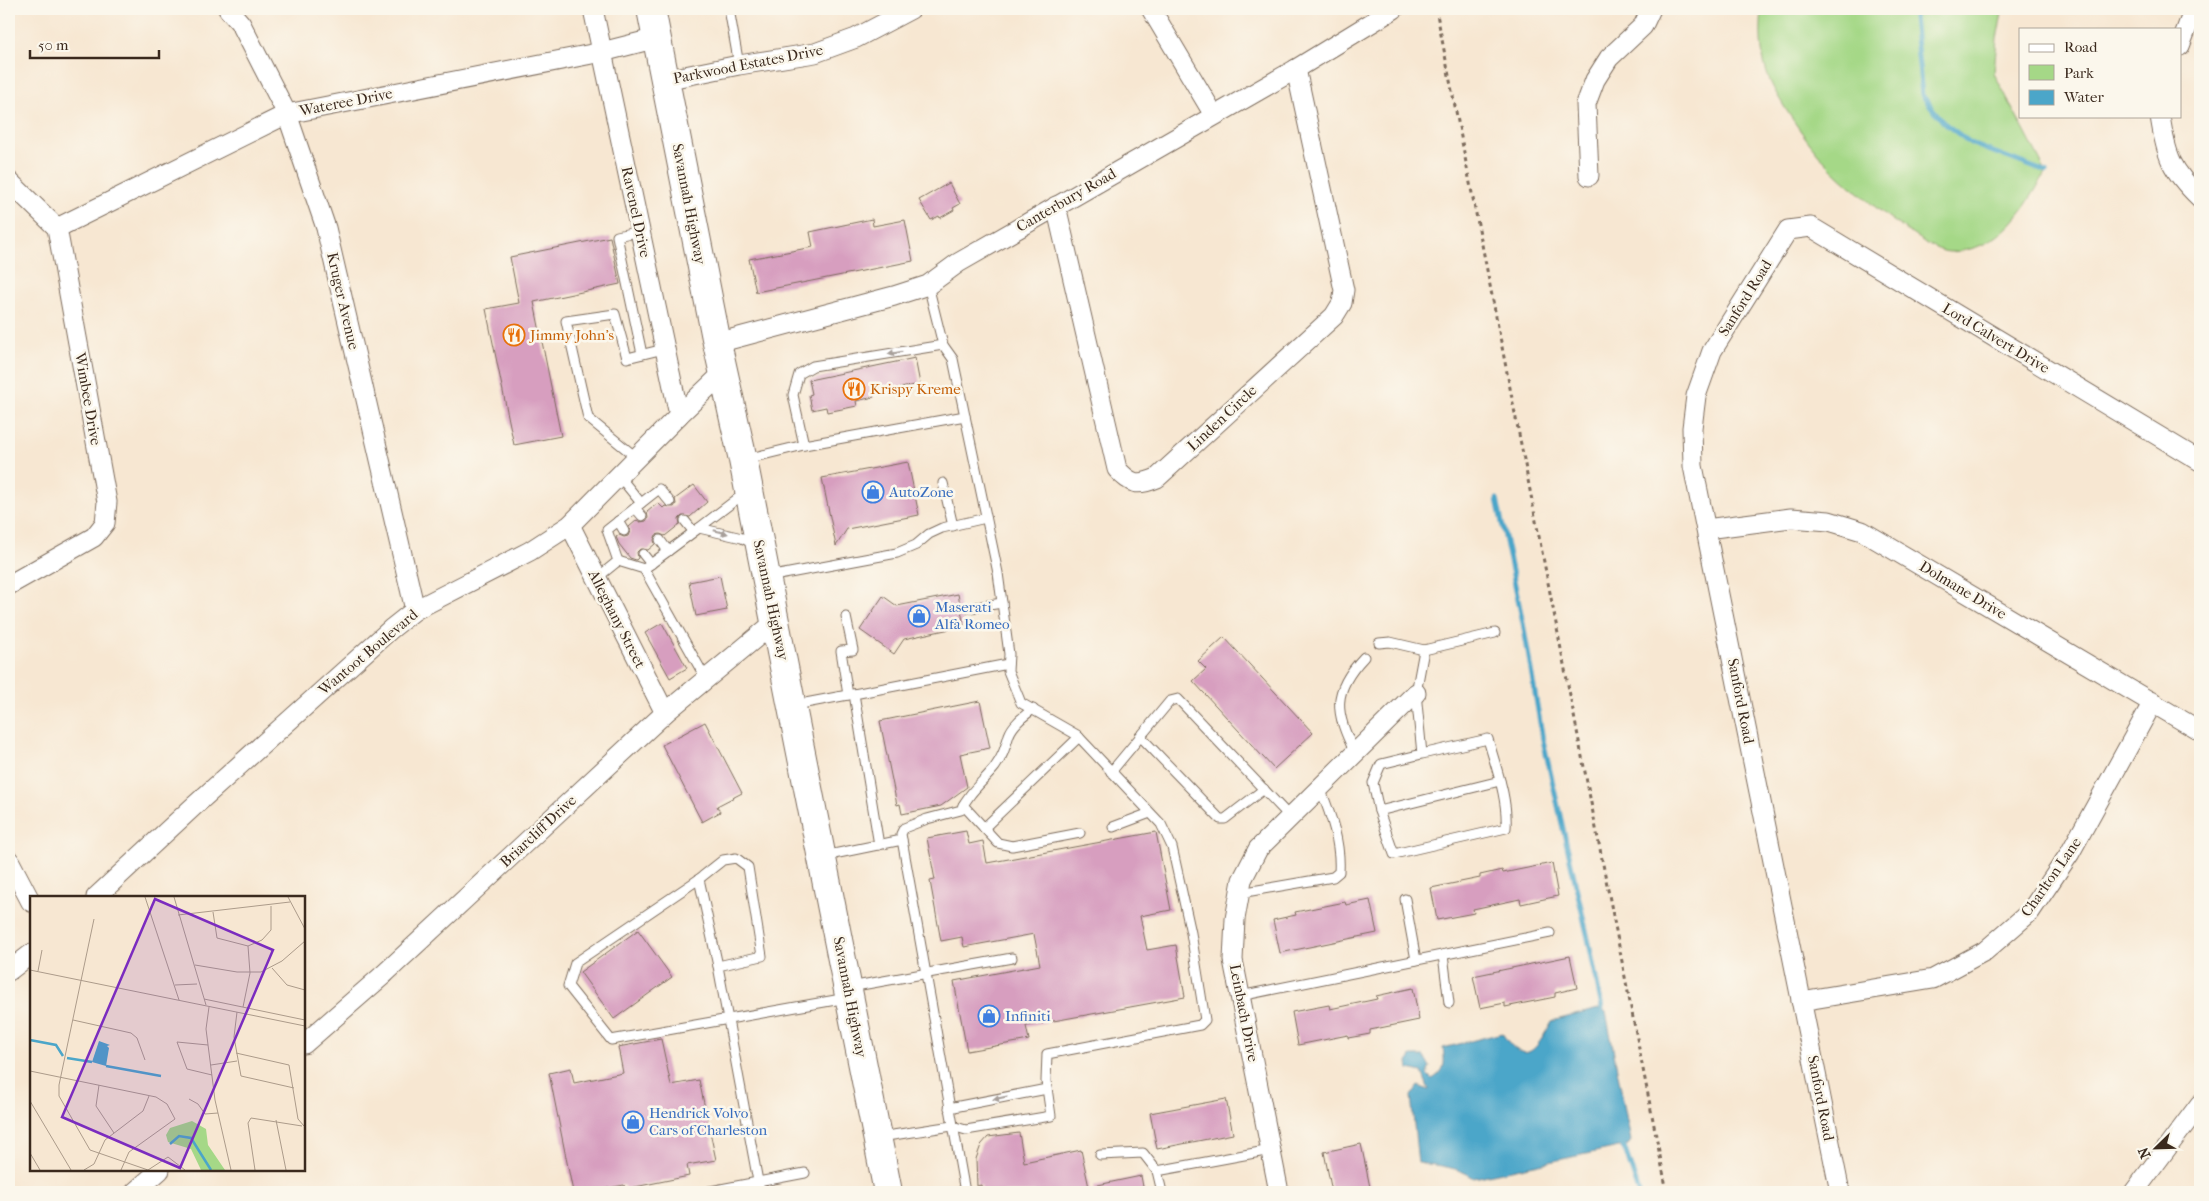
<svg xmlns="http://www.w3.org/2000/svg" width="2209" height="1201" font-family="'IM FELL French Canon',serif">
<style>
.green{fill:#a5d887;stroke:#708152}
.water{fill:#4ba6c9;stroke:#436874}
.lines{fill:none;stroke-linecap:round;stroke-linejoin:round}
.stream{stroke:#4ba6c9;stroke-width:5}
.building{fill:#d79ebf}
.service-casing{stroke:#7d6c5d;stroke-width:11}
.minor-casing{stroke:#7d6c5d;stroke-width:21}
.trunk-casing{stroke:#7d6c5d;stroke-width:30}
.path{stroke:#7d6c5d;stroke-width:3;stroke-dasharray:4 4;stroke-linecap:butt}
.service{stroke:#fff;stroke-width:9}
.minor{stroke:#fff;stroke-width:19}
.trunk{stroke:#fff;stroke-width:28}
.oneway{fill:#a79f9a}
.labels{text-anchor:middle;stroke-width:5;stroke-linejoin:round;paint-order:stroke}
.street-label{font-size:15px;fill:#3b2a1e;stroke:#fbf7ec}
.food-label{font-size:15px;fill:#c56008;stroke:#fbf7ec;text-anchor:start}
.shop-label{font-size:15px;fill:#366cbe;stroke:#fbf7ec;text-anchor:start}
.inset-river{fill:none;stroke:#4ba6c9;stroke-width:2.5}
.inset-road{fill:none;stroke:#ac9b8a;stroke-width:1}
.view{fill:#7b2cbf;fill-opacity:0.15;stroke:#7b2cbf;stroke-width:2.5}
.inset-edge{fill:none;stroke:#3b2a1e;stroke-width:2.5}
</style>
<rect width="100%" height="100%" fill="#fbf7ec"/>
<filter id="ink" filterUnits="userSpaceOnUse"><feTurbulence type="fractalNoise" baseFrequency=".02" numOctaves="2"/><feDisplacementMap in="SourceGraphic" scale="10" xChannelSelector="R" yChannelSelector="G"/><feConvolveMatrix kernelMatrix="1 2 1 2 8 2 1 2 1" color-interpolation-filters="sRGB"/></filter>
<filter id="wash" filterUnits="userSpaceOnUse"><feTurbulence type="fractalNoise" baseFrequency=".0096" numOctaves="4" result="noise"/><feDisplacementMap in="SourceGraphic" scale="20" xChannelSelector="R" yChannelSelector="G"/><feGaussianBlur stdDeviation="1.12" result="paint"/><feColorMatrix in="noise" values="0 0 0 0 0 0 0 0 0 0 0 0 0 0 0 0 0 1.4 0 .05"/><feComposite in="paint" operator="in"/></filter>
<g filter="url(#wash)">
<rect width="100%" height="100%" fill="#f7e7d2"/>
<path class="green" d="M1762,9H2003L1997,38L1994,73L2046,172C2023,211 2002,250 1950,252C1926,253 1845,183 1827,164C1810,146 1774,96 1767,73C1760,51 1760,31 1762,9Z"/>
<path class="water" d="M1602,1008L1606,1012L1631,1141L1628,1145L1474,1178C1458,1167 1438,1165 1418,1163L1411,1096L1418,1086L1429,1090L1422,1072L1409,1069L1408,1062L1411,1056H1424L1430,1067L1427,1074L1432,1079C1446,1071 1445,1063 1443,1048L1502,1033C1526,1070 1537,1048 1552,1021Z"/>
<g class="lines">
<g class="stream">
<path d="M1918,9L1914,17L1922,95L1944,123L1972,144L2046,172"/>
<path d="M1497,499L1523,623L1543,740L1589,943L1602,1008"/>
<path d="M1624,1146L1639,1192"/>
</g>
</g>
<g id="blocks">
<g class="building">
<path d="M949,183L960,204L953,208L954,210L940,218L939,216L931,220L919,200Z"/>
<path d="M872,219L873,226L905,220L913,261L756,292L749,259L813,247L810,232Z"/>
<path d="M610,237L620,284L534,302L561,436L514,445L486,309L519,303L510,257Z"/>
<path d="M915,358L920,384L873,394L874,397L856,401L857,406L827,412L826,407L812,410L809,395L812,394L809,380Z"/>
<path d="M908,462L919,515L847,529L836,546L822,478Z"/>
<path d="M694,485L707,502L690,517L682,516L679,519L680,524L665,536L660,534L656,535L654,540L655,544L648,550L640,549L637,552L638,558L636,560L630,558L619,544L616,537L619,535L624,537L628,536L630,531L629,527L637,520L640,522L646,521L648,518L647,512L658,503L663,508L665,506L674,507L676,504L675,499Z"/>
<path d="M720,576L727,610L696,616L689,582Z"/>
<path d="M958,594L964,626L904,639L894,654L860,630L883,596L897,606Z"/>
<path d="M662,623L687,668L670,678L645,633Z"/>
<path d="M1224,637L1313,733L1274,769L1193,681L1206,669L1198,661Z"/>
<path d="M980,701L990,748L960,754L967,787L941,806L902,814L900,804L897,805L880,721Z"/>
<path d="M705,722L742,793L717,806L720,812L702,822L662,745Z"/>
<path d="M966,831L969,844L983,841L987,863L1156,832L1171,910L1140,916L1147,950L1176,945L1185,997L1026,1026L1029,1040L967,1051L954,981L1040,965L1034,934L964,947L962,937L941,941L930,881L935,880L927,838Z"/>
<path d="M1552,863L1558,896L1521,904L1520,899L1473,909L1474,913L1437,920L1431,888L1480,878V875L1502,870L1503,873Z"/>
<path d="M1370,900L1377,933L1280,953L1273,920L1296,915L1295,912L1345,902L1346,905Z"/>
<path d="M638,930L672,977L614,1019L580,972Z"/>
<path d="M1570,956L1577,988L1555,993V997L1505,1007V1003L1480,1008L1473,976Z"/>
<path d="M1413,988L1419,1020L1370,1030V1034L1348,1038V1035L1298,1045L1292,1012L1329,1005L1330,1009L1377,999L1376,996Z"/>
<path d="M661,1039L671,1085L699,1080L716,1160L687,1165L689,1176L625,1189L624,1185L588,1192H573L549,1073L571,1068L574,1083L623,1073L618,1047Z"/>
<path d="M1226,1099L1233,1134L1157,1149L1150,1113Z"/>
<path d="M1019,1133L1024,1162L1081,1150L1090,1192H982L981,1185L977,1186L976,1159L981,1145L988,1137Z"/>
<path d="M1361,1144L1371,1192H1332L1324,1152Z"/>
<path d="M1141,1176L1144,1192H1094L1093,1186Z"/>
</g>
</g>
</g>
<g filter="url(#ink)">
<use href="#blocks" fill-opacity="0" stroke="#7d6c5d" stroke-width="1"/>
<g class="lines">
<g class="service-casing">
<g id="service">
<path d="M729,9L739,65"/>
<path d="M640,231L617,236L642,354"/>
<path d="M804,445L793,395L799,374L813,366L943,345"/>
<path d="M637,458L588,418L566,321L615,314L627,358L664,349"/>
<path d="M746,459L804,445L965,416"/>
<path d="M619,476L641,503"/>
<path d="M943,483L953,526"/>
<path d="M746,492L699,528L742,538L754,544"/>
<path d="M635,508L642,516"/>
<path d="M618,521L624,531"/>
<path d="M685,521L693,531"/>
<path d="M660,540L668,551"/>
<path d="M643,554L651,564"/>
<path d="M618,561L644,569L706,679"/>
<path d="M644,569L699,528"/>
<path d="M768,577L897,553L916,545L929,534L942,528L986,518"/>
<path d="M597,578L618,561L607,530L659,489L670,502"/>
<path d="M970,608L1002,603"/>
<path d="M846,617L853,650L841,651L848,695"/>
<path d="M1379,643L1390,642L1424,650L1416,693L1422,754L1488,739C1496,768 1508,798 1506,828L1394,854L1379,811L1373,783L1381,764L1422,754"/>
<path d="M1424,650L1495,633"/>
<path d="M795,705L853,694"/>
<path d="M1140,736L1220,819H1225L1264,789"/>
<path d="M1355,753C1335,712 1331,692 1364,657"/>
<path d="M1111,772L1170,701L1178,699L1290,817"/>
<path d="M963,805L998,843L1012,846L1080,833"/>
<path d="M1379,811L1500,781"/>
<path d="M1113,827L1150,813"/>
<path d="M984,828L1079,737"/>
<path d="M879,845L854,694L1008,664"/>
<path d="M824,856L902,840"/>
<path d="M699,879L718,966"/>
<path d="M1240,893L1333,877L1339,872C1341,843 1331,815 1320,788"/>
<path d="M1405,899L1416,960"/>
<path d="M1443,955L1449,1003"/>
<path d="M850,987L1012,958"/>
<path d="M1240,996L1550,933"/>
<path d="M949,1108L1047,1089"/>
<path d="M880,1137L952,1126L966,1130L1051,1116L1046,1081L1047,1054L1200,1025L1205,1020L1191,933L1172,847L1161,824L1077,735L1021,703L1008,671L1009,654L998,573L953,359L943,345L928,285"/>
<path d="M1100,1155L1143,1153L1157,1171"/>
<path d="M705,1192L805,1173"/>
<path d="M760,1192L718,966L762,956L748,867L736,858L723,860L699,879L575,963L568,986L611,1040C690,1026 768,1012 847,998"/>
<path d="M965,1192L901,834L904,828L927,819L961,810C968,793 983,782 995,767C1003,756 1005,748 1009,735C1013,724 1024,716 1033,709"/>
<path d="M1162,1192L1157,1171L1271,1150"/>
</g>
</g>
<g class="minor-casing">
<g id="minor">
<path d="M228,9L241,24L287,114L326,228L415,610"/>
<path d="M593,9L679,415"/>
<path d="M1151,9L1214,115"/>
<path d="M2180,46L2194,9"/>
<path d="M665,80L739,65L815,53L856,38L911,9"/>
<path d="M2160,116C2166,156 2171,170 2200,198"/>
<path d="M1589,176L1586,104L1595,80L1609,58L1643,26L1651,9"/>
<path d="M9,181L57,228L107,502L105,523L94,537L9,585"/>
<path d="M1056,206L1117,469C1131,485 1138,486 1157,478L1334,316L1342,303L1344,290L1296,69"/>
<path d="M57,228L287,114L602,52L657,38"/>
<path d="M717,343L894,296L928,285L958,263L1296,69L1394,9"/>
<path d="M570,525L665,713"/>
<path d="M1706,529L1791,518L1829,521L1862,531L2200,731"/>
<path d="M9,860L31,902"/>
<path d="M96,897L193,807L391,629L415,610L530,551L570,525L679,415L724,372"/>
<path d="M9,971L31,954"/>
<path d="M1801,1001L1933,979L1985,951L2030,912L2070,853L2153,702"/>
<path d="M304,1044L382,976L665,713L775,622"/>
<path d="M135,1192L160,1170"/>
<path d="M1279,1192L1233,960L1235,919L1242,880L1258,849L1416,693"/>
<path d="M1840,1192L1693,466L1692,428L1696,396L1712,351L1788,230L1811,227L2200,461"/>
<path d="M2134,1192L2200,1104"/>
</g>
</g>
<g class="trunk-casing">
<path id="trunk" d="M651,9L717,343L743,460L888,1192"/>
</g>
<path class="path" d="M1436,9L1667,1192"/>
<use href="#service" class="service"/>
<use href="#minor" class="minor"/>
<use href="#trunk" class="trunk"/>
</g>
<defs><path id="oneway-solid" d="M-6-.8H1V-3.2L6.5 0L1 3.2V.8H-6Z" transform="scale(1.25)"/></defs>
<g class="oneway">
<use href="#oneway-solid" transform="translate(895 353) rotate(171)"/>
<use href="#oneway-solid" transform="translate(721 532) rotate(14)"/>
<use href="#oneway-solid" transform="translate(1000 1098) rotate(169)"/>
</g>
</g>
<defs>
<g id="restaurant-ring" transform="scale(1.125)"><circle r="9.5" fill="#fbf7ec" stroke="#e8710a" stroke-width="1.5"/><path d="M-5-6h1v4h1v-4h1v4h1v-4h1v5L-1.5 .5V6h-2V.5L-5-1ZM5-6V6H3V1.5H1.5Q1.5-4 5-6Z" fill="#e8710a"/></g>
<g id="shop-ring" transform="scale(1.125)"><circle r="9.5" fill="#fbf7ec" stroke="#3f7fe0" stroke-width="1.5"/><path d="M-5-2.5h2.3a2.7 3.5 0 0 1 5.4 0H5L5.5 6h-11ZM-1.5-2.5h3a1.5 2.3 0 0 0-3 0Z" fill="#3f7fe0"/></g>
</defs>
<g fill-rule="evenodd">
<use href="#restaurant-ring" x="514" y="335"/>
<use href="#restaurant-ring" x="854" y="389"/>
<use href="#shop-ring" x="873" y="492"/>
<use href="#shop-ring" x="919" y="616"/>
<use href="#shop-ring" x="989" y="1016"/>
<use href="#shop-ring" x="633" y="1122"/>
</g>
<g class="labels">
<g class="street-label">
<text transform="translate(748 64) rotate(-11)" y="5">Parkwood Estates Drive</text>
<text transform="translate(346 102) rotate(-11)" y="5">Wateree Drive</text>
<text transform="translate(1066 200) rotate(-30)" y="5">Canterbury Road</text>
<text transform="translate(689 204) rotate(79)" y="5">Savannah Highway</text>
<text transform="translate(636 212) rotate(78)" y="5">Ravenel Drive</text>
<text transform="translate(1745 298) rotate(-58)" y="5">Sanford Road</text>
<text transform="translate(343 301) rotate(77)" y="5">Kruger Avenue</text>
<text transform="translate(1996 338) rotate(31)" y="5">Lord Calvert Drive</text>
<text transform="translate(88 399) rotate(80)" y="5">Wimbee Drive</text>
<text transform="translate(1222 418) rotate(-43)" y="5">Linden Circle</text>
<text transform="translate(1963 590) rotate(31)" y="5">Dolmane Drive</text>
<text transform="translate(771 600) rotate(78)" y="5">Savannah Highway</text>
<text transform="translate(617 619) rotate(63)" y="5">Alleghany Street</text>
<text transform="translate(368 652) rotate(-40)" y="5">Wantoot Boulevard</text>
<text transform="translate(1741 701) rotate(79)" y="5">Sanford Road</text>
<text transform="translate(538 831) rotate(-43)" y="5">Briarcliff Drive</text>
<text transform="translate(2051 877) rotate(-55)" y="5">Charlton Lane</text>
<text transform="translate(850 997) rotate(79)" y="5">Savannah Highway</text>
<text transform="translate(1244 1013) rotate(79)" y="5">Leinbach Drive</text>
<text transform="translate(1821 1098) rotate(79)" y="5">Sanford Road</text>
</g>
<g class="food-label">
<text x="530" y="340">Jimmy John's</text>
<text x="870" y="394">Krispy Kreme</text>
</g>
<g class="shop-label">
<text x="889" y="497">AutoZone</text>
<text x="935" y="612">Maserati<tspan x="935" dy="17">Alfa Romeo</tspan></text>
<text x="1005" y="1021">Infiniti</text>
<text x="649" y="1118">Hendrick Volvo<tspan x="649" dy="17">Cars of Charleston</tspan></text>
</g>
</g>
<g transform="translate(30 896)">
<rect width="275" height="275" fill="#f7e7d2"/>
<path d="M162,225L176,233L178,249L195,274H171L161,253L138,246L136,239L140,232Z" fill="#a5d887"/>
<path d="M69,145L80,149L77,150L79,152L76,170L62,166Z" fill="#4ba6c9"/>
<path class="inset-river" d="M0,144L26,149L33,160M37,162L62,166M76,170L131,180M140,248L149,240L161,242L181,274"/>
<path class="inset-road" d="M115,1L149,104M144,1L176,109M258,1L275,33M183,16L187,42L218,50L232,44L241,34V10M148,19L260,6M64,23L29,189V200L60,254L118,274M165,69L207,76H231L252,65L275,45M242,72L257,89L275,94M0,74L275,130M8,75L12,54M145,89L167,88M174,103L275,124M179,111L176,133L185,204L201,274M213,111L220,77L218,50M207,116L204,141L211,180L264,192M43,124L101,137L107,142L115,164M178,149L147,146L157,173L182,179M206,157L259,169L268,223L274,230M181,169L207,165M0,175L126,201L137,208L145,223L99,256L91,274M69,189L66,210L84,237M159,203L168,208L175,218L188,217M0,205L41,274M246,224L256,274M0,257L10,274M54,274L64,268L75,244L113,215L119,200M118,274L138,261L155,274M225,274L218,227L221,222L272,230"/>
<path class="view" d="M125,3L243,54L150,272L32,221Z"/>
<rect width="275" height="275" class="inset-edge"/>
</g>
<rect width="2209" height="1201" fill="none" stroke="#fbf7ec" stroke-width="30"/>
<rect x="2019" y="28" width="162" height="90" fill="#fbf7ec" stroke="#aea59a"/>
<rect x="2029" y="44" width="25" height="8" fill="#ffffff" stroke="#aea59a"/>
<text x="2064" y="52" font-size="15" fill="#3b2a1e">Road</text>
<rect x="2029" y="65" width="25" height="15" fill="#a5d887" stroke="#aea59a"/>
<text x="2064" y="78" font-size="15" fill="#3b2a1e">Park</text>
<rect x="2029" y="90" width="25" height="15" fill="#4ba6c9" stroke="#aea59a"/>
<text x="2064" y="102" font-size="15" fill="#3b2a1e">Water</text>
<g transform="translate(2156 1148) rotate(247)" stroke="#fbf7ec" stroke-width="4" paint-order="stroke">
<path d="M0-4L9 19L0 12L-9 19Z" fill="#3b2a1e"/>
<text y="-8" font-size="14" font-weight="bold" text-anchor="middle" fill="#3b2a1e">N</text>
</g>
<path d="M30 50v8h129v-8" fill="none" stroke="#3b2a1e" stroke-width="2.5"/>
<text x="38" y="50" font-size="15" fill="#3b2a1e" stroke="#fbf7ec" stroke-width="4" paint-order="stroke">50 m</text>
</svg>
